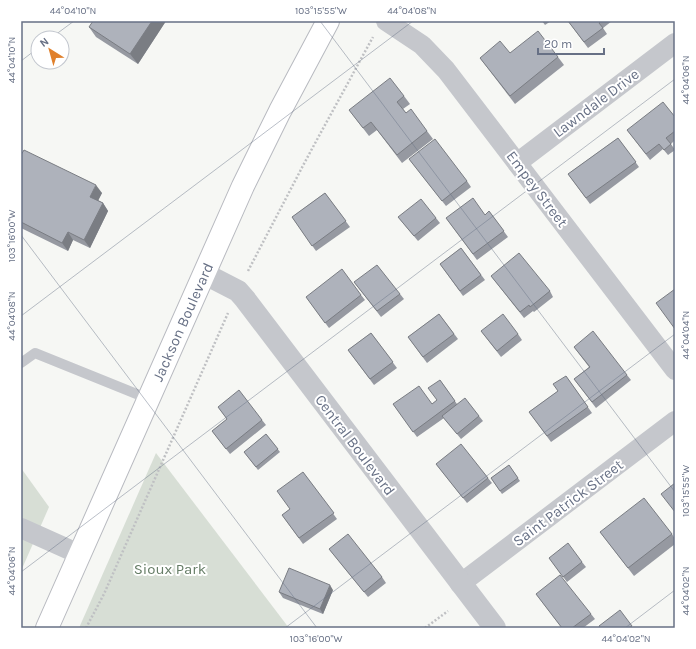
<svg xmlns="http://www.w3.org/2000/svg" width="696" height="649" font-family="Karla,sans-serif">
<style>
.green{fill:#d7ded5}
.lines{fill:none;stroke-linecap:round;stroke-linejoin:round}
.primary-casing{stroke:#b8bac0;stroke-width:24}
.path{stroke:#bfc0c3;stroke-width:2.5;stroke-dasharray:2 2;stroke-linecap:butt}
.service{stroke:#c5c7cc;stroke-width:10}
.minor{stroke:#c5c7cc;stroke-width:20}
.tertiary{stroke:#c5c7cc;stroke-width:22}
.primary{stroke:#fff;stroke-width:22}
.wall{fill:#9699a1}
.shaded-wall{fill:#7a7d83}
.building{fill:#aeb2bb;stroke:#7a7d83}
.ticks{fill:none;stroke:#677085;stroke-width:1;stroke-opacity:0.45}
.labels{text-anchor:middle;stroke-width:4;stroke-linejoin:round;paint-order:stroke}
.street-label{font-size:15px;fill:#677085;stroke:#fff}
.park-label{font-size:15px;fill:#657c66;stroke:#fff}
.neatline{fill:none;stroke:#677085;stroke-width:1.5}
.ticks-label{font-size:10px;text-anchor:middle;fill:#677085}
</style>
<rect width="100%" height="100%" fill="#f6f7f4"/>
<g class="green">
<path d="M156,453L289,628H79Z"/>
<path d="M21,468L49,507L21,571Z"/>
</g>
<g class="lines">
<g class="primary-casing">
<path id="primary" d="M47,628L243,186L280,111L328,21"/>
</g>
<g class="path">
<path d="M248,271L307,158L373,37"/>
<path d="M86,628L104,594L228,313"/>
<path d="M425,628L448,611"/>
</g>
<path class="service" d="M21,363L35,353L149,399"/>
<g class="minor">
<path d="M386,21L422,45L446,70L675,370"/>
<path d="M517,163L675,43"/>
<path d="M21,528L79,554"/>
<path d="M460,584L675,421"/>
</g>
<path class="tertiary" d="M205,274L238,291L245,299L495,628"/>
<use href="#primary" class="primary"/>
</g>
<g class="wall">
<path d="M166,21L138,64L96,37L89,27Z"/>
<path d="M542,21H551L545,25Z"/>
<path d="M568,21H612L603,28L607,34L588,48Z"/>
<path d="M558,57L564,65L515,104L480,58Z"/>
<path d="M404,96L410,104L403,109L406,113L427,131L433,139L402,163L377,130L369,136L349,110Z"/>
<path d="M675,117V140L671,144L675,150L668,155L663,149L650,160L627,130Z"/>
<path d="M618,138L639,167L590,204L568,174Z"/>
<path d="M21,155L102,193L98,200L103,203L108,211L90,248L73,240L68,251L21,228Z"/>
<path d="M409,159L467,181L471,187L446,206Z"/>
<path d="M325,193L350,227L316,251L292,217Z"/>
<path d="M489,211L508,237L477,260L446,218L485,215Z"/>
<path d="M398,217L436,218L440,223L418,241Z"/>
<path d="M461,248L485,280L463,296L440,264Z"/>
<path d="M491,276L550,291L553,297L534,312L533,311L524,318Z"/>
<path d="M354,282L400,294L404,299L381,317Z"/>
<path d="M361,295L365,300L329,328L306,297Z"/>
<path d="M439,314L458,339L427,363L408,337Z"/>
<path d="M481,331L518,334L522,340L501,357Z"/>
<path d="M371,333L397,368L374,385L348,350Z"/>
<path d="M574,347L627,375L631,380L596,408L574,379L589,367Z"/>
<path d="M566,376L592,413L551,442L529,412L558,391Z"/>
<path d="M440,380L457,404L479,416L483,421L461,439L444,418L417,437L393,404H432L437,400Z"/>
<path d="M218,407L262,420L266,425L230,454L212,431L227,419Z"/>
<path d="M266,434L280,452L258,470L244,452Z"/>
<path d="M436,464L488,478L492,483L467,503Z"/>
<path d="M509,465L520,481L502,494L491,478Z"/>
<path d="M303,472L337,519L303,544L282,515L290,509Z"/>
<path d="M600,532L672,534L675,539V544L634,576Z"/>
<path d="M329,549L382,577L386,583L368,597Z"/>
<path d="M549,558L582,562L586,567L567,582Z"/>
<path d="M333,590L323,614L283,598L279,592Z"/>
<path d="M536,594L591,614L595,619L583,628H562Z"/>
</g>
<g class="shaded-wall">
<path d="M152,21H166L138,64L130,54Z"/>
<path d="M96,185L102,193L96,205L90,197Z"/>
<path d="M103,203L108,211L90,248L84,240Z"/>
<path d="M68,232L73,240L68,251L62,243Z"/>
<path d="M330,585L333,590L323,614L320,609Z"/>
</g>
<g class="building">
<path d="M93,21H152L130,54L89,27Z"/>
<path d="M568,21H601L599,23L603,28L584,42Z"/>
<path d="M538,31L558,57L510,96L480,58L500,41L510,53Z"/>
<path d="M390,78L404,96L397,102L406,113L411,109L427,131L397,155L371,122L363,128L349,110Z"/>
<path d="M663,102L675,117V131L666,138L671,144L664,150L659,144L646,154L627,130Z"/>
<path d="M618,138L636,162L586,198L568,174Z"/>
<path d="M435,139L467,181L442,201L409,159Z"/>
<path d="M24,150L96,185L90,197L103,203L84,240L68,232L62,243L21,222V155Z"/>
<path d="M325,193L346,221L312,246L292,217Z"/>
<path d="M473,198L485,215L489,211L504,231L473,254L446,218Z"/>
<path d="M421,199L436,218L414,236L398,217Z"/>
<path d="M461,248L481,275L460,291L440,264Z"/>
<path d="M519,253L550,291L530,307L529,305L520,312L491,276Z"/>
<path d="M377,265L400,294L377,311L354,282Z"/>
<path d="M342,269L361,295L325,323L306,297Z"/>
<path d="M675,289V329L656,303Z"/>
<path d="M439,314L454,334L423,357L408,337Z"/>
<path d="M503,314L518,334L497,351L481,331Z"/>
<path d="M593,331L627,375L592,402L574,379L590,367L574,347Z"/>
<path d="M371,333L393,362L370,379L348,350Z"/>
<path d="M566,376L588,407L547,436L529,412L558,391L553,384Z"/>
<path d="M440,380L455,401L413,432L393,404L419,386L432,404L437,400L428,388Z"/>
<path d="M239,390L262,420L226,449L212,431L227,419L218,407Z"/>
<path d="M465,398L479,416L457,434L442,416Z"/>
<path d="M266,434L278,449L256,467L244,452Z"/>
<path d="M461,444L488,478L463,498L436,464Z"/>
<path d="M509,465L518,478L500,491L491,478Z"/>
<path d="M303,472L334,513L299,538L282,515L290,509L277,491Z"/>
<path d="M675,483V512L661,494Z"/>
<path d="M644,498L672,534L628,568L600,532Z"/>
<path d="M348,534L382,577L364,592L329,549Z"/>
<path d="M568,543L582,562L563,577L549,558Z"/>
<path d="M289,568L330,585L320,609L279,592Z"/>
<path d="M560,575L591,614L572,628H562L536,594Z"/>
<path d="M620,610L632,626L629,628H600L599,626Z"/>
</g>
<path class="ticks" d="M320,21L675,492M51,38L74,21M21,61L38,48M21,235L317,628M21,316L413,21M21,572L675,79M285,628L675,334M625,628L675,590"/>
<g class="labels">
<g class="street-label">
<text transform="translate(596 103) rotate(-37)" y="5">Lawndale Drive</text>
<text transform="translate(537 189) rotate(53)" y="5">Empey Street</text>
<text transform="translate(183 322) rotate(-66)" y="5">Jackson Boulevard</text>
<text transform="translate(355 445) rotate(53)" y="5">Central Boulevard</text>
<text transform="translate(568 503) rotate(-37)" y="5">Saint Patrick Street</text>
</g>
<g class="park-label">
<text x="170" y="574">Sioux Park</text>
</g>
</g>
<rect width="696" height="649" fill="none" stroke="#ffffff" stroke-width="44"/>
<g transform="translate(50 50) rotate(323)"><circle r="19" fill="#ffffff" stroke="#c2c6ce"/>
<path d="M0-3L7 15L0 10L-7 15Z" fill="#e0802c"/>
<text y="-6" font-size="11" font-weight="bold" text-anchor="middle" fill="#677085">N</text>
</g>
<path d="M538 48v6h66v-6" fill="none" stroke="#677085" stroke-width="2"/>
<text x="544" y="48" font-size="12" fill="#677085" stroke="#ffffff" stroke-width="3" paint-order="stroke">20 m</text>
<rect x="22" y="22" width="652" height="605" class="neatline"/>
<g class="ticks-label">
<text x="73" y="14">44°04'10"N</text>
<text x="321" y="14">103°15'55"W</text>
<text x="412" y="14">44°04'08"N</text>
<text transform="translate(11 60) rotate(-90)" y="4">44°04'10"N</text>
<text transform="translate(685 80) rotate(-90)" y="4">44°04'06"N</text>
<text transform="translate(11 236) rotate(-90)" y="4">103°16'00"W</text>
<text transform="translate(11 316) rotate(-90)" y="4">44°04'08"N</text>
<text transform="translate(685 335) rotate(-90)" y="4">44°04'04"N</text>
<text transform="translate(685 491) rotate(-90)" y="4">103°15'55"W</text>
<text transform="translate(11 571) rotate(-90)" y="4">44°04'06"N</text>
<text transform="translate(685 591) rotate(-90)" y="4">44°04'02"N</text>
<text x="316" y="642">103°16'00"W</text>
<text x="626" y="642">44°04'02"N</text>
</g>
</svg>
